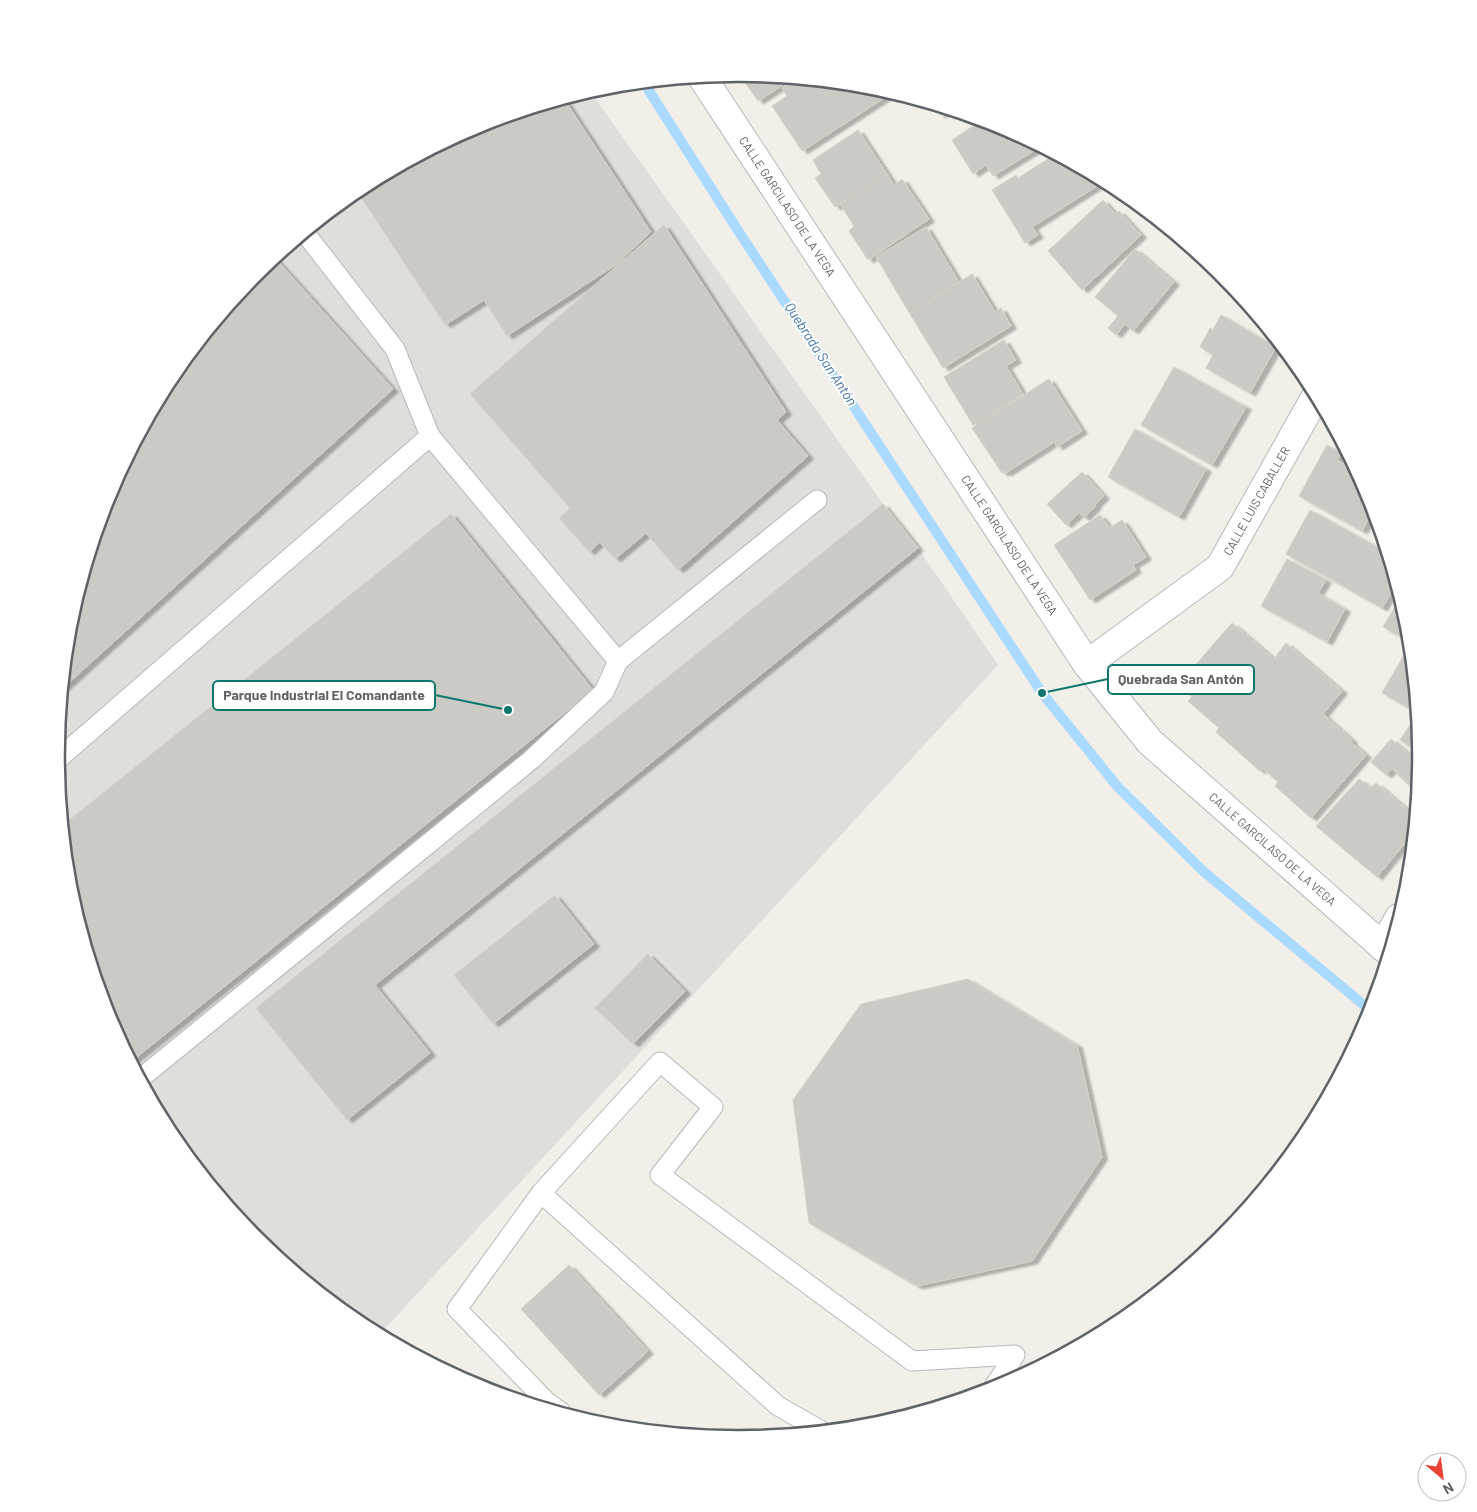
<svg xmlns="http://www.w3.org/2000/svg" width="1477" height="1512" font-family="Barlow,sans-serif">
<style>
.industrial{fill:#e0deda}
.lines{fill:none;stroke-linecap:round;stroke-linejoin:round}
.stream{stroke:#aadaff;stroke-width:10}
.building{fill:#cccac5;stroke:#d6d1c6;filter:url(#shadow)}
.lane-casing{stroke:#b5b8bc;stroke-width:21}
.street-casing{stroke:#b5b8bc;stroke-width:30}
.secondary-casing{stroke:#b6babf;stroke-width:30}
.lane{stroke:#fff;stroke-width:19}
.street{stroke:#fff;stroke-width:28}
.secondary{stroke:#fff;stroke-width:28}
.labels{text-anchor:middle;stroke-width:4;stroke-linejoin:round;paint-order:stroke}
.street-label{font-size:12px;fill:#5f6368;stroke:#fff}
.water-label{font-size:14px;font-style:italic;fill:#4174aa;stroke:#fff}
.rim{fill:none;stroke:#5f6368;stroke-width:2.5}
.leader{fill:none;stroke:#0f766e;stroke-width:2}
.callout-dot{fill:#0f766e;stroke:#fff;stroke-width:2}
.callout{fill:#fff;stroke:#0f766e;stroke-width:2}
.callout-label{font-size:14px;text-anchor:middle;font-weight:bold;fill:#5f6368}
</style>
<defs>
<filter id="shadow"><feDropShadow dx="5.5" dy="3" stdDeviation="1" flood-color="#0004"/></filter>
</defs>
<rect width="100%" height="100%" fill="#f1efe8"/>
<path class="industrial" d="M590,91L883,504L918,548L998,665L380,1334L359,1323L256,1238L171,1135L108,1017L69,889L56,756L69,623L256,273L360,189L478,126Z"/>
<g class="lines">
<path class="stream" d="M644,83L737,229L1042,693L1117,786L1203,871L1371,1011"/>
</g>
<g class="building">
<path d="M739,74L792,79L758,101Z"/>
<path d="M796,79L859,86L862,90L868,86L872,87L892,93L802,151L772,106L787,96L782,88Z"/>
<path d="M564,99L651,232L617,264L507,336L484,300L445,325L357,191L478,126Z"/>
<path d="M935,106L948,110L940,115Z"/>
<path d="M982,120L1000,126L1040,147L993,176L986,165L973,174L952,140Z"/>
<path d="M858,130L887,174L835,207L815,178L821,174L813,160Z"/>
<path d="M1054,155L1089,174L1097,186L1032,227L1038,235L1025,243L992,190L1016,175L1018,178Z"/>
<path d="M887,174L894,185L902,179L929,219L868,260L849,231L854,226L840,204Z"/>
<path d="M1103,200L1115,214L1119,211L1141,235L1082,290L1048,251Z"/>
<path d="M664,225L786,412L777,420L808,456L678,570L646,533L615,559L600,542L589,552L559,518L570,508L470,394Z"/>
<path d="M926,227L959,282L910,314L876,257Z"/>
<path d="M1135,249L1174,282L1133,331L1125,324L1116,335L1108,328L1118,316L1095,297Z"/>
<path d="M275,258L393,389L63,688L69,623L108,495L171,377L256,273Z"/>
<path d="M972,274L995,312L1001,308L1011,326L943,368L910,314Z"/>
<path d="M1221,315L1276,347L1250,393L1206,368L1213,355L1200,347L1210,328L1213,330Z"/>
<path d="M1004,340L1016,360L1006,366L1023,394L973,425L944,377Z"/>
<path d="M1174,367L1246,407L1212,465L1141,425Z"/>
<path d="M1049,379L1082,431L1057,447L1054,442L1006,473L1005,471L1002,473L972,428Z"/>
<path d="M1135,429L1206,469L1179,517L1108,477Z"/>
<path d="M1327,445L1341,453L1337,460L1355,470L1369,495L1376,517L1371,514L1362,531L1299,496Z"/>
<path d="M1082,472L1104,496L1095,505L1096,506L1084,518L1079,513L1066,525L1047,504Z"/>
<path d="M883,504L918,548L375,985L430,1053L347,1120L256,1008Z"/>
<path d="M1310,510L1386,552L1396,584L1382,608L1286,554Z"/>
<path d="M451,514L593,690L132,1061L108,1017L69,889L63,825Z"/>
<path d="M1100,515L1110,528L1122,520L1146,557L1133,565L1136,570L1090,600L1054,545Z"/>
<path d="M1287,559L1326,580L1318,593L1345,609L1327,642L1261,606Z"/>
<path d="M1400,598L1406,617L1404,621L1408,623L1410,642L1383,627Z"/>
<path d="M1232,623L1274,659L1286,643L1342,691L1323,714L1352,740L1351,742L1366,755L1311,818L1275,786L1278,782L1262,768L1260,771L1216,732L1219,728L1188,701L1192,697L1178,685Z"/>
<path d="M1408,648L1410,649L1416,712L1382,693Z"/>
<path d="M1417,714L1420,754L1400,740Z"/>
<path d="M1391,739L1420,764L1417,793L1392,769L1386,775L1371,762Z"/>
<path d="M1359,779L1371,788L1376,783L1415,816L1413,833L1377,877L1316,826Z"/>
<path d="M555,895L594,944L493,1024L454,975Z"/>
<path d="M648,954L685,991L633,1044L595,1008Z"/>
<path d="M968,979L1077,1045L1102,1157L1032,1261L917,1286L809,1223L793,1100L861,1004Z"/>
<path d="M569,1265L648,1351L599,1395L521,1309Z"/>
</g>
<g class="lines">
<g class="lane-casing">
<g id="lane">
<path d="M305,233L395,349L430,436"/>
<path d="M618,661L817,500"/>
<path d="M57,760L430,436L618,661L604,692L531,760L141,1078"/>
<path d="M541,1193L457,1309L547,1402L561,1412"/>
<path d="M820,1430L778,1406L541,1193L660,1062L713,1107L660,1175L912,1361L1015,1355L993,1388"/>
</g>
</g>
<g class="street-casing">
<g id="street">
<path id="s1" d="M702,77L1087,664L1150,742L1389,952"/>
<path id="s2" d="M1087,664L1220,567L1316,396"/>
</g>
</g>
<g class="secondary-casing">
<path id="secondary" d="M1383,947L1399,918"/>
</g>
<use href="#lane" class="lane"/>
<use href="#street" class="street"/>
<use href="#secondary" class="secondary"/>
</g>
<g class="labels">
<g class="street-label">
<text dy="4" stroke="none"><textPath href="#s1" startOffset="155">CALLE GARCILASO DE LA VEGA</textPath></text>
<text dy="4" stroke="none"><textPath href="#s2" startOffset="240">CALLE LUIS CABALLER</textPath></text>
<text dy="4" stroke="none"><textPath href="#s1" startOffset="560">CALLE GARCILASO DE LA VEGA</textPath></text>
<text dy="4" stroke="none"><textPath href="#s1" startOffset="965">CALLE GARCILASO DE LA VEGA</textPath></text>
</g>
<g class="water-label">
<text transform="translate(821 354) rotate(57)" y="5">Quebrada San Antón</text>
</g>
</g>
<path d="M0 0H1477V1512H0ZM738 82H739A673 673 0 0 1 1412 755V757A673 673 0 0 1 739 1430H738A673 673 0 0 1 65 757V755A673 673 0 0 1 738 82Z" fill="#fff" fill-rule="evenodd"/>
<path class="rim" d="M738 82H739A673 673 0 0 1 1412 755V757A673 673 0 0 1 739 1430H738A673 673 0 0 1 65 757V755A673 673 0 0 1 738 82Z"/>
<path class="leader" d="M1042 693L1108 679M508 710L435 695"/>
<g class="callout-dot">
<circle cx="1042" cy="693" r="5"/>
<circle cx="508" cy="710" r="5"/>
</g>
<g class="callout">
<rect x="1108" y="665" width="146" height="29" rx="5"/>
<rect x="213" y="681" width="222" height="29" rx="5"/>
</g>
<g class="callout-label">
<text x="1181" y="684">Quebrada San Antón</text>
<text x="324" y="700">Parque Industrial El Comandante</text>
</g>
<g transform="translate(1442 1477) rotate(151)"><circle r="24" fill="#ffffff" stroke="#bfc1c3"/>
<path d="M0-4L9 19L0 12L-9 19Z" fill="#ea4335"/>
<text y="-8" font-size="14" font-weight="bold" text-anchor="middle" fill="#5f6368">N</text>
</g>
</svg>
